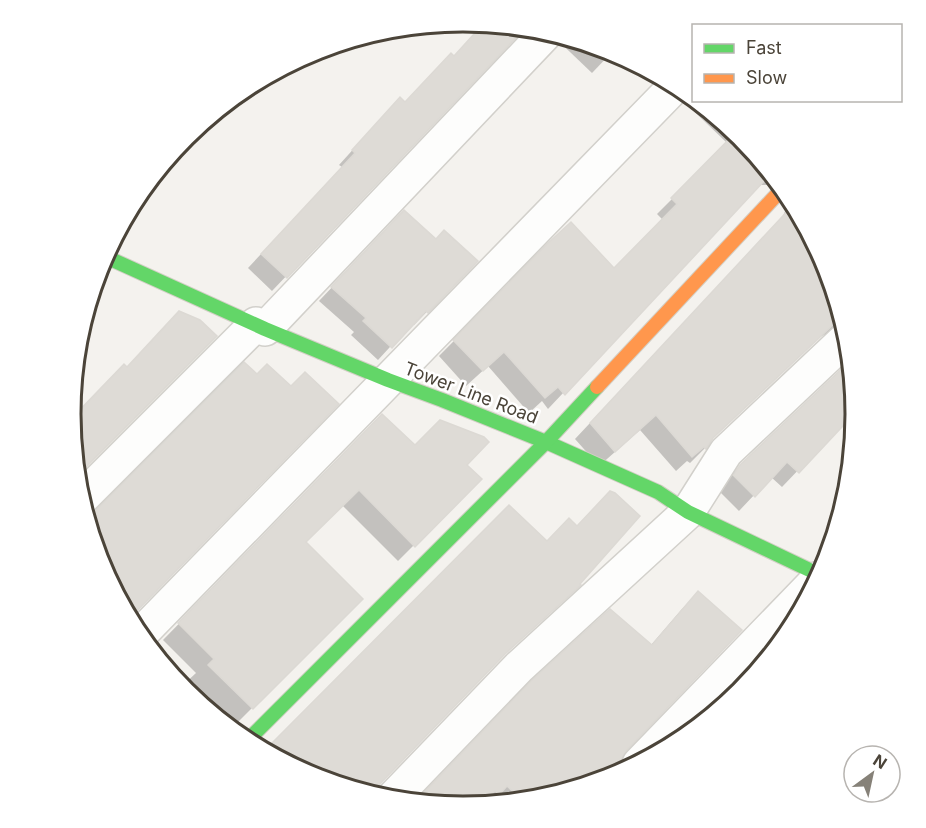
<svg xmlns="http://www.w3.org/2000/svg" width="926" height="828" font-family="Inter,sans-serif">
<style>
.shadow{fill:#0003}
.building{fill:#dedbd6;stroke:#dcd9d4;stroke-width:1.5}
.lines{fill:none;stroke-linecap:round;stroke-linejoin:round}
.street-casing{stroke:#d2d0cb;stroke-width:36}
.fast-casing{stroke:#d3cfc5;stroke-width:16}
.slow-casing{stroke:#d3cfc5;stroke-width:16}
.street{stroke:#fdfdfc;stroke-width:33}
.fast{stroke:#63d668;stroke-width:14}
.slow{stroke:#ff974d;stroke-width:14}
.labels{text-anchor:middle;stroke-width:5;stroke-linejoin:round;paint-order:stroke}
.street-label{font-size:18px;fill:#4b4439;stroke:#fff}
.rim{fill:none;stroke:#4b4439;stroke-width:3}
</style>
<rect width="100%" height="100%" fill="#f4f2ee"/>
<g class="shadow">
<path d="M485,23L526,27L520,31L272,291L248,268L342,167L339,165L386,113L405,104L454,57Z"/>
<path d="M548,31L613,51L592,73Z"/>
<path d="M648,69L682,87L694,97V100H698L741,136L790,196L826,264L849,338L838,334L828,333L818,338L710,440L705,448L690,463L687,461L676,471L640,430L599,466L575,439L782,218L786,209V199L772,185H761L755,189L548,409L542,401L529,413L488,366L466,386L439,356L532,262L614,270L663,220L657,214L707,164L706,163L726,142L679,97Z"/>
<path d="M391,225L436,241L476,261L414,325L412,323L378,360L351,335L354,332L319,301Z"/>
<path d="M851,360L856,414L855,421L850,416L782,487L771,477L739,511L719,491L726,481L848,365Z"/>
<path d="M382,416L415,447L465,465L480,479L398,561L342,505L304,542L361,599L231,729L181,687L196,673L163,640Z"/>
<path d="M698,593L619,760L621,773L613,777L539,800L493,804L490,801L487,805L463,807L416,802L516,699L651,645L682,609Z"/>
</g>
<g class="building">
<path d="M484,23L526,27L287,278L261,254L355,153L352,150L400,97L405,102L451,53L454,56Z"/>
<path d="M736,132L769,171L765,176L767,178L565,395L558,387L545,398L504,352L483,371L453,340L547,244L571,222L614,268L677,204L671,198Z"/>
<path d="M794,204L826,264L843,319L835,323L713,438L706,449L704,447L692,457L656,415L615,452L590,423Z"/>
<path d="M404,210L436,239L444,230L478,261L428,313L426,311L392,348L363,321L366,318L331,287Z"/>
<path d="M179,311L200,320L217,336L76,477L71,419L124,364L127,367Z"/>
<path d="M851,360L856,412L799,473L787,462L755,497L733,475L741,464Z"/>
<path d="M244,362L257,374L267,364L291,386L305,372L339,404L129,619L100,564L86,518L93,513Z"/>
<path d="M382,414L415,445L440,420L484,437L489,442L467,465L482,479L415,547L359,490L306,542L363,599L253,709L208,665L214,659L178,623Z"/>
<path d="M610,491L615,493L640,516L580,584L581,585L505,654L377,787L373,795L312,777L264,751L509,505L547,541L569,518L577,526Z"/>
<path d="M698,591L742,630L626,751L621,760V769L623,772L613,777L539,800L523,801L507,786L499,795L495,791L482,805L463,807L415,802L532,680L610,609L652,645Z"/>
<path d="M771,655L741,692L712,716Z"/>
</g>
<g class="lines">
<g class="street-casing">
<g id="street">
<path d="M265,329L548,31"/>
<path d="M80,500L256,324"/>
<path d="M139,636L676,85"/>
<path d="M639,764L819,578"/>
<path d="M391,800L519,667L688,512L726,452L848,337"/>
</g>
</g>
<g class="fast-casing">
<g id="fast">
<path d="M104,256L265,329L388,380L442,400L546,442L658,492L688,512L820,575"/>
<path d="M246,742L546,442L597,387"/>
</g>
</g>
<g class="slow-casing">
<path id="slow" d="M597,387L783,188"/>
</g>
<use href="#street" class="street"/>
<use href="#fast" class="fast"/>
<use href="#slow" class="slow"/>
</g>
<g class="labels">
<g class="street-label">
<text transform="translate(471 393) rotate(21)" y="6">Tower Line Road</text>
</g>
</g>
<path d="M0 0H926V828H0ZM81 414a382 382 0 1 1 764 0a382 382 0 1 1-764 0Z" fill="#fff" fill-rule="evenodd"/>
<path class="rim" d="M81 414a382 382 0 1 1 764 0a382 382 0 1 1-764 0Z"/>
<rect x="692" y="24" width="210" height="78" fill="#ffffff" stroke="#b7b4b0" stroke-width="1.5"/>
<rect x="704" y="44" width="30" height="9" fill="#63d668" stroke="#b7b4b0" stroke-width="1.5"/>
<text x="746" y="54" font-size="18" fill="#4b4439">Fast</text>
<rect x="704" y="74" width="30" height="9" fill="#ff974d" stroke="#b7b4b0" stroke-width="1.5"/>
<text x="746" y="84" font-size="18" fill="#4b4439">Slow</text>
<g transform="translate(872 774) rotate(33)"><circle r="28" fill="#ffffff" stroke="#b7b4b0" stroke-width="1.5"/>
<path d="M0-4.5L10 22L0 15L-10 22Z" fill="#868178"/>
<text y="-9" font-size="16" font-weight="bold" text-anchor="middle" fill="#4b4439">N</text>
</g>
</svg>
